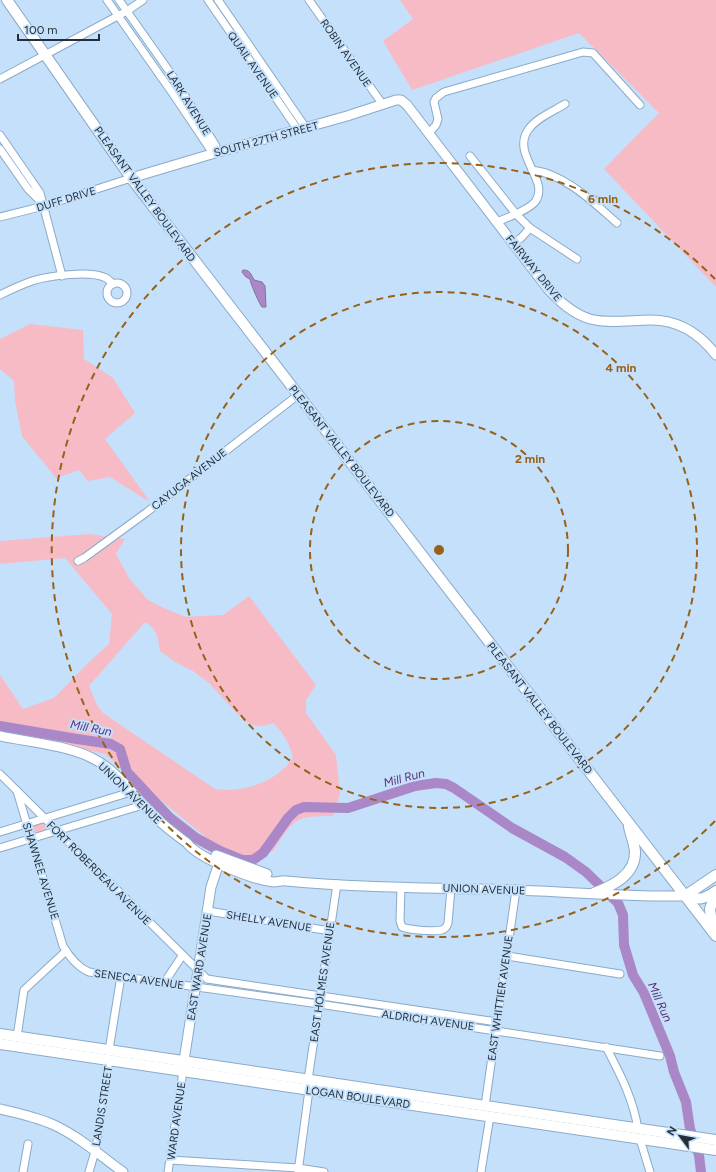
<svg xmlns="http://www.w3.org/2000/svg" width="716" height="1172" font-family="Figtree,sans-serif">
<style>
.green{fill:#f7bbc5;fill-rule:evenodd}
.water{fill:#aa88c7;stroke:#826e9d}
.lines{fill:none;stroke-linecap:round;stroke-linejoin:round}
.river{stroke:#aa88c7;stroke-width:10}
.street-casing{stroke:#8aaac9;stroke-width:9}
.secondary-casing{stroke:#8aaac9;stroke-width:11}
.primary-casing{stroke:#8aaac9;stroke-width:12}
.street{stroke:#fff;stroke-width:7}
.secondary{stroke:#fff;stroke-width:9}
.primary{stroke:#fff;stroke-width:10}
.ring{fill:none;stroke:#976119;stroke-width:2;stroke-dasharray:7 5}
.labels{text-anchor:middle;stroke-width:4;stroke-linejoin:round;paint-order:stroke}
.street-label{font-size:11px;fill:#23303c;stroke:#c5e0fa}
.water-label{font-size:12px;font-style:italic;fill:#5b2f7b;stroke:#c5e0fa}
.centre{fill:#976119;stroke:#c5e0fa;stroke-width:2}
.ring-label{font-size:12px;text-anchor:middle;font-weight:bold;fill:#976119;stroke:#c5e0fa;stroke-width:4;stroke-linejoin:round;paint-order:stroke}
</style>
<rect width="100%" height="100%" fill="#c5e0fa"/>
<g class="green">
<path d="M400,0H716V287L604,169L659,113L579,33L412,90L383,41L413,19Z"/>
<path d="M30,324L83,330L84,359L113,378L135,413L105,439L150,502L110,477L88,481L79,470L56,478L22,436L15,401L14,381L0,369V339Z"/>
<path d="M90,534L125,539L116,554L129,578L148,600L166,609L186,617L223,615L249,596L316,685L306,700V713L336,755L340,794L333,816C325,816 316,816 308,817C290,819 282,838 273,851L259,853L248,858L226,854L105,754L0,730V675L23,709L54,698L89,662L109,644L112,614L65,558L0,564V541ZM145,622C157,628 158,638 160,651L175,662L193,671L209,683L244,721L253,725L264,726L273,723C284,733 289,743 293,757C280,781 241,794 215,789L103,713L97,705L89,686Z"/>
<path d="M44,822L51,829L33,835L29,826Z"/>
</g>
<path class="water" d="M243,270C250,270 251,274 254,280L262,282L265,286L266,307H262C260,305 250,283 250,279L246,277L242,272Z"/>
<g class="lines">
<path class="river" d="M0,726L77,739L111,744L120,749L127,772L169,817L196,838L220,851L242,860H253L263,853L288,818L296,810L304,807L348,808L415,786L436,783L446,784L454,788L512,828L565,857L586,872L618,903L623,915L624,945L633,975L644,993L670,1056L674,1072L686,1102L690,1129L699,1155L701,1172"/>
<g class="street-casing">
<g id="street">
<path d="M107,0L173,94L210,149L215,153L216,146L174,78L119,0"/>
<path d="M208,0L298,130"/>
<path d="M218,0L306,128"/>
<path d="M309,0L383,105"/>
<path d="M0,79L127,11L143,0"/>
<path d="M429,133L436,125L438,119L434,102L436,98L444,92L583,52L593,53L640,105"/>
<path d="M0,135L40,193L62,276"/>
<path d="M0,149L28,189L43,204"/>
<path d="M470,156L516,214L530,228L577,259"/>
<path d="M532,170C565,174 593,202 617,223"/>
<path d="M0,217L44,206L131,178"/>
<path d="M497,222C508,217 527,211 535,202C551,181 511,155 528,130C536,118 554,111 565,104"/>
<path d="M513,243L521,238L530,228"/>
<circle cx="117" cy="293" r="10"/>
<path d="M0,295C10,290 21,285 32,281C48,276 90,270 106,278C108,279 111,282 113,284"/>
<path d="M78,561L84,558L147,512L298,395"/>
<path d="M0,774L207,979L497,1022"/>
<path d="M17,791L63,946C69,956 79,968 89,972L319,1004L660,1056"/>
<path d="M0,832L131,792"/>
<path d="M0,848L143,805"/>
<path d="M401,887L400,921L402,927C410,930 434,932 442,930C445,929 447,927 448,923L451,889"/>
<path d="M208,911L330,931"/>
<path d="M507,956L620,974"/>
<path d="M164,983L182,956"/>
<path d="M17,1037L24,990L66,951"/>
<path d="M606,1047C620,1074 633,1098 638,1129"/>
<path d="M109,1050L121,976"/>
<path d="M308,1080L337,884"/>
<path d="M485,1106L516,890"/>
<path d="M640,1139L650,1172"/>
<path d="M170,1160L298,1168L324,1172"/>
<path d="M23,1172L28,1144"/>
<path d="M89,1172L96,1148L109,1060"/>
<path d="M168,1172L183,1071"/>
<path d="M298,1172L309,1090"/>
<path d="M481,1172L490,1116"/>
</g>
</g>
<g class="secondary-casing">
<g id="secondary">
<path d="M131,178L215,153L347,116L396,100H401L407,105L548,289C560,302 573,314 590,319C610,324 631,320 651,320C678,320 700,334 716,355"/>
<path d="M0,736C28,742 66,745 92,758C117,770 134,796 154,816C164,826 175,834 187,843C199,859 254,880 274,882C278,882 282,880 286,881C362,888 439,888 516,890C572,892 629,897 685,896"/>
<path d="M216,855L267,874"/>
<path d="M183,1067L211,887L221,857"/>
<path d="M0,1109C18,1113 37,1117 54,1125C78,1136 101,1156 123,1172"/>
</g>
</g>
<g class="primary-casing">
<g id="primary">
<path d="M7,0L131,178L716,936"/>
<path d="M594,893C612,886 636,875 635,851C634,843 631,835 629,827"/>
<path d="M685,896L716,875"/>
<path d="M685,896C700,900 703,900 716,891"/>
<path d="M713,932L710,909L716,892"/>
<path d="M0,1034L716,1140"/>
<path d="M0,1044L716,1150"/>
</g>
</g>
<use href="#street" class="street"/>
<use href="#secondary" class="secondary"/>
<use href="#primary" class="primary"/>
</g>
<g class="ring">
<circle cx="439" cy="550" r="129"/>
<circle cx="439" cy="550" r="258"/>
<path d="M715 821A387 387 0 1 1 715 279"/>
</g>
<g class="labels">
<g class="street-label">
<text transform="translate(346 53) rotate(55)" y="4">ROBIN AVENUE</text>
<text transform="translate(253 65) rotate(55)" y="4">QUAIL AVENUE</text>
<text transform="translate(189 103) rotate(58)" y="4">LARK AVENUE</text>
<text transform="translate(266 139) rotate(-15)" y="4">SOUTH 27TH STREET</text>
<text transform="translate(145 194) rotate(54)" y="4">PLEASANT VALLEY BOULEVARD</text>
<text transform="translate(66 199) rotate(-17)" y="4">DUFF DRIVE</text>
<text transform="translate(534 268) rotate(51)" y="4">FAIRWAY DRIVE</text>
<text transform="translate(342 451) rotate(52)" y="4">PLEASANT VALLEY BOULEVARD</text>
<text transform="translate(189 479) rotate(-38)" y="4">CAYUGA AVENUE</text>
<text transform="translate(540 708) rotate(52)" y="4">PLEASANT VALLEY BOULEVARD</text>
<text transform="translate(130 793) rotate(44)" y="4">UNION AVENUE</text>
<text transform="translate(41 871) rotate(73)" y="4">SHAWNEE AVENUE</text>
<text transform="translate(99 873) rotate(45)" y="4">FORT ROBERDEAU AVENUE</text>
<text transform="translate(484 889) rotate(2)" y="4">UNION AVENUE</text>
<text transform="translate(269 921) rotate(9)" y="4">SHELLY AVENUE</text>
<text transform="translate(199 967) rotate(-81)" y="4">EAST WARD AVENUE</text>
<text transform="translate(139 979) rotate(8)" y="4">SENECA AVENUE</text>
<text transform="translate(322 982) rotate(-82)" y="4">EAST HOLMES AVENUE</text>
<text transform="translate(500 998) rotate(-82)" y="4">EAST WHITTIER AVENUE</text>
<text transform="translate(428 1020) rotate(8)" y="4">ALDRICH AVENUE</text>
<text transform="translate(358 1097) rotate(8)" y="4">LOGAN BOULEVARD</text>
<text transform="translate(102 1106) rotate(-81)" y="4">LANDIS STREET</text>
<text transform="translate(176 1121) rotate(-82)" y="4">WARD AVENUE</text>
</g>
<g class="water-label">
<text transform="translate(91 728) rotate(11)" y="4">Mill Run</text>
<text transform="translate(404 778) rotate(-15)" y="4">Mill Run</text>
<text transform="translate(660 1002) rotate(66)" y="4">Mill Run</text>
</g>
</g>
<circle cx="439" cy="550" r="6" class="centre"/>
<g class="ring-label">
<text x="603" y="203">6 min</text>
<text x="621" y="372">4 min</text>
<text x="530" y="463">2 min</text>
</g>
<g transform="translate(680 1136) rotate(302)" stroke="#c5e0fa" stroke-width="3" paint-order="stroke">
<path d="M0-3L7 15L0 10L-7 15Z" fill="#23303c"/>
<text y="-6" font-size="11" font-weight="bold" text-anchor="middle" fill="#23303c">N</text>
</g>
<path d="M18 34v6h81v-6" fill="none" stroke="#23303c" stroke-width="2"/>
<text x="24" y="34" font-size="12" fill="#23303c" stroke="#c5e0fa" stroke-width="3" paint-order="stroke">100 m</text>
</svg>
